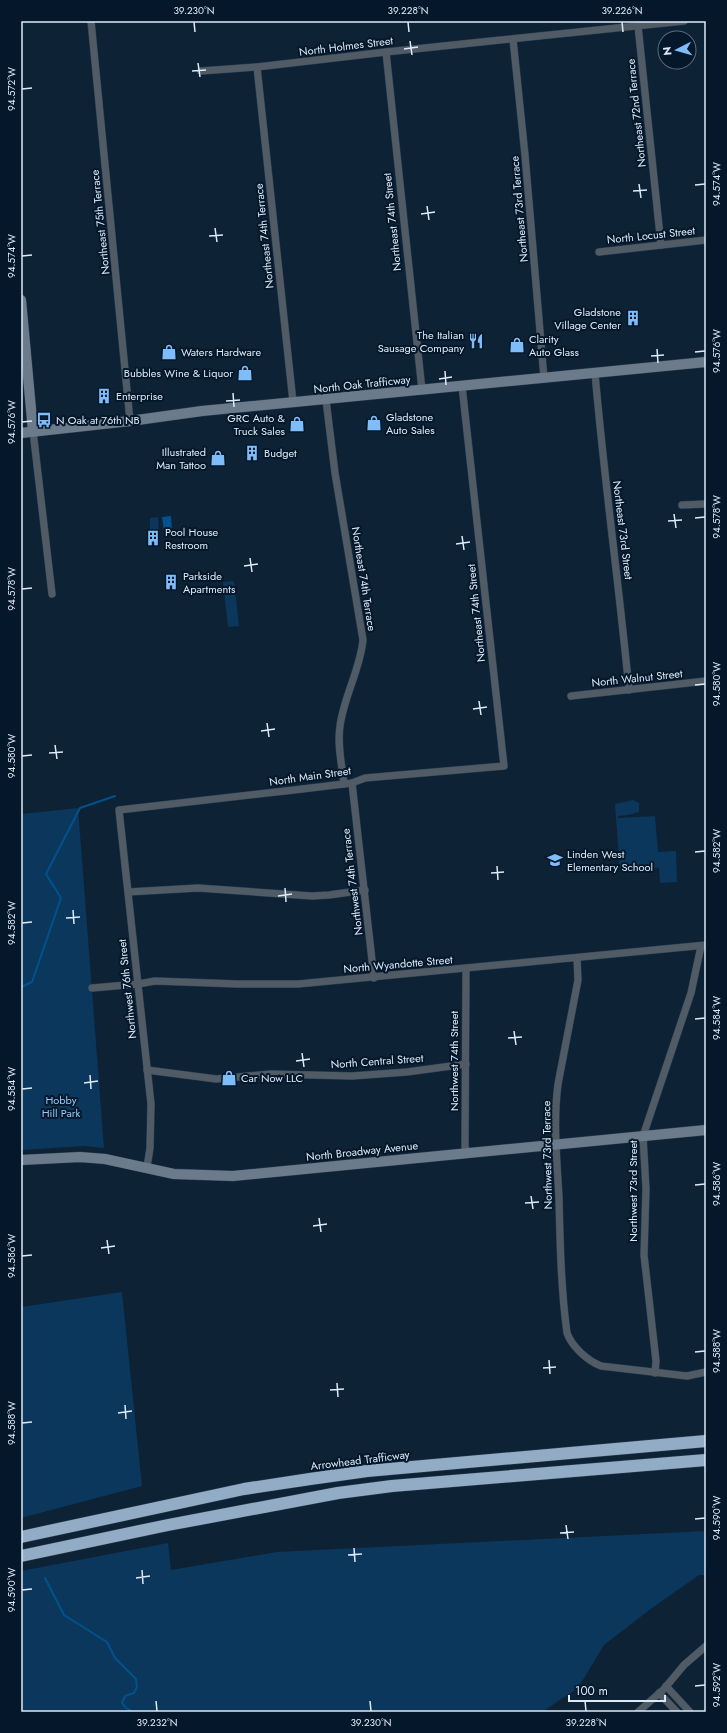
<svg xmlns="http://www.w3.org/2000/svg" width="727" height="1733" font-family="Jost,sans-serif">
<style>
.green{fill:#0b375c}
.water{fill:#01528c}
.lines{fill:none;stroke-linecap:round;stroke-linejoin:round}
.stream{stroke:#01528c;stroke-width:2}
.street-casing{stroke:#2a3e50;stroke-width:8}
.secondary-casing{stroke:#2a3e50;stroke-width:11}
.highway-casing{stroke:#2a3e50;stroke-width:13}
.street{stroke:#515b65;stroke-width:7}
.secondary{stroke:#6c7b8c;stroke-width:10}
.highway{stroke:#93acc5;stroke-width:12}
.ticks{fill:none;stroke:#ddeaf8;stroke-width:1.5}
.labels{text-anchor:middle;stroke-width:4;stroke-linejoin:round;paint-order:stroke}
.street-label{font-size:11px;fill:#ddeaf8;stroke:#05182b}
.poi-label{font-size:11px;fill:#ddeaf8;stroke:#05182b;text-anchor:start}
.park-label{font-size:11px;fill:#97c9fb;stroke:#05182b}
.neatline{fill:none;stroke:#ddeaf8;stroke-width:1.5}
.ticks-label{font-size:10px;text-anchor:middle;fill:#ddeaf8}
</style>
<rect width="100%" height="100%" fill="#0d2235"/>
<g class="green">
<path d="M158,517L159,533H150V518Z"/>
<path d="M234,581L239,626L228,627L223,582Z"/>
<path d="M633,800L639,803V812L628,815L618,816V818L655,816L658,852L676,851L677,882L660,883L659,868L620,871L615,804Z"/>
<path d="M78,808L104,1148L84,1146L21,1150V814Z"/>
<path d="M122,1292L142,1486L21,1518V1307Z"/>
<path d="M706,1531V1575H699L652,1608L604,1645L578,1688L542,1712H21V1571L168,1543L171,1570L277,1552Z"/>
</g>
<path class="water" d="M171,516L172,531H164L162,517Z"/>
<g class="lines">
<g class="stream">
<path d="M21,987L32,982L61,898L46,874L80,808L115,796"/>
<path d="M45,1578L64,1615L107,1642L115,1658L136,1679L137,1687L134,1693L125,1696L122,1703L126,1708L133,1712"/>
</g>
<g class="street-casing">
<g id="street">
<path d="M91,21L130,421"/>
<path d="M638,26L661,245"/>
<path d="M513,39L525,155L544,378"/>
<path d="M386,52L422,390"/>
<path d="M257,67L293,402"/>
<path d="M201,71L257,67L386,52L684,21"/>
<path d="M599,252L706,240"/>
<path d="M595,373C604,479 619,584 629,690"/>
<path d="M326,400L335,473L363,640C360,670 344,696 340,726C337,745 342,765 344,784"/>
<path d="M33,431L52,594"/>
<path d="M682,505L706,504"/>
<path d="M571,696L706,681"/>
<path d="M352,783L374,978"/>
<path d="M128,892L198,888L312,896L329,895L365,890"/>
<path d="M577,958L578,980L558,1084C553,1122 557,1160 559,1198C560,1241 561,1290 567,1333C572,1347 588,1361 601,1366L687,1376L706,1372"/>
<path d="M466,969L465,1147L468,1153"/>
<path d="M92,988L138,984L155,981L238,984H298L706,945"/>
<path d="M147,1070L216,1079L271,1074L352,1076L407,1072L466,1064"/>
<path d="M147,1167L150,1148L151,1104L119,810L294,790L352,783L365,778L504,766L462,386"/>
<path d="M655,1373L656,1361L644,1255L646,1189L643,1136L691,993L701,946"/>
<path d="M666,1686L690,1712"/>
<path d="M659,1693L677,1712"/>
<path d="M638,1712L664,1689L684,1665L706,1646"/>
</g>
</g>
<g class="secondary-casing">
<g id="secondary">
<path d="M21,300L33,431"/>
<path d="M21,433L130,421L202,411L706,362"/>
<path d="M21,1160L80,1157L105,1159L174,1174L233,1176L706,1130"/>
</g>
</g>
<g class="highway-casing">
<g id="highway">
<path d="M21,1537L244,1489L310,1479L367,1471L706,1441"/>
<path d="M21,1556L168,1525L338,1493L392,1486L706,1460"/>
</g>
</g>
<use href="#street" class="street"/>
<use href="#secondary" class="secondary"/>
<use href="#highway" class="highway"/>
</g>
<path class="ticks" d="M194,22L195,32M408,22L409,32M622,22L623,32M410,41L412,55M404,49L418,47M198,63L200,77M192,71L206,70M22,89L32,88M639,184L641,198M695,185L705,184M633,191L647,190M427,206L429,220M421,214L435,212M215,228L217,242M209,236L223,235M22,256L32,255M657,349L658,363M695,352L705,351M651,356L664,355M445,371L446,385M439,379L452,377M233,393L234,407M226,401L240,400M22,422L32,421M674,514L676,528M695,518L705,517M668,521L682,520M462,536L464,550M456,544L470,542M250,558L252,572M244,566L258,564M22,589L32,588M695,685L705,684M479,701L481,715M473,709L487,707M267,723L269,737M261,731L275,729M55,745L57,759M49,753L63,752M22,756L32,755M695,852L705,851M497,866L498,880M491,873L504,872M285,888L286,902M278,896L292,894M73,910L74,924M66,918L80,917M22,923L32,922M695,1019L705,1018M514,1031L516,1045M508,1038L522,1037M302,1053L304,1067M296,1061L310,1059M90,1075L91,1089M84,1083L98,1081M22,1089L32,1088M695,1185L705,1184M531,1196L533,1209M525,1203L539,1202M319,1218L321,1232M313,1226L327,1224M107,1240L109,1254M101,1248L115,1246M22,1256L32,1255M695,1352L705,1351M549,1360L550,1374M543,1368L556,1367M337,1383L338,1397M330,1390L344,1389M125,1405L126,1419M118,1413L132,1411M22,1423L32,1422M695,1519L705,1518M566,1525L568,1539M560,1533L574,1532M354,1548L355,1562M348,1555L362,1554M142,1570L143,1584M136,1578L150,1576M22,1590L32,1589M695,1686L705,1685M156,1701L157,1711M370,1701L371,1711M585,1701L586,1711"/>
<defs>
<g id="building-bare" transform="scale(1.2)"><path d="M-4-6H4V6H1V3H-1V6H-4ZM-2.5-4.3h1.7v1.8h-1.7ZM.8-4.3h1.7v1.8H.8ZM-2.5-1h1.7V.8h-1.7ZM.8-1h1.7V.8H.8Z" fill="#7fbdfa" stroke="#05182b" stroke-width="2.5" paint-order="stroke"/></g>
<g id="restaurant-bare" transform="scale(1.2)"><path d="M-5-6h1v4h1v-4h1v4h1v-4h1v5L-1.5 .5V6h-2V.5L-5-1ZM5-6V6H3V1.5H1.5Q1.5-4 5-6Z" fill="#7fbdfa" stroke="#05182b" stroke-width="2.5" paint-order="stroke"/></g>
<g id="shop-bare" transform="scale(1.2)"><path d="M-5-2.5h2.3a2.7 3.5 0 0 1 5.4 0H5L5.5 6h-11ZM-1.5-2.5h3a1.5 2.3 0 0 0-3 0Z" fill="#7fbdfa" stroke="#05182b" stroke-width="2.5" paint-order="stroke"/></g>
<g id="bus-bare" transform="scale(1.2)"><path d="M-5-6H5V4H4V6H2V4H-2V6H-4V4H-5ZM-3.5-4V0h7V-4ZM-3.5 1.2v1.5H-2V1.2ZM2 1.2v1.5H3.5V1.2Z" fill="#7fbdfa" stroke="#05182b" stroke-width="2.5" paint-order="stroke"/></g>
<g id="school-bare" transform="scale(1.2)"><path d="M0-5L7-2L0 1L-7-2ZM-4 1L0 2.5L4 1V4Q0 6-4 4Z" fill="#7fbdfa" stroke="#05182b" stroke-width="2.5" paint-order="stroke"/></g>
</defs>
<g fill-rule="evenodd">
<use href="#building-bare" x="633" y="318"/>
<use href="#restaurant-bare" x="476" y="341"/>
<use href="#shop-bare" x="517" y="345"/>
<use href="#shop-bare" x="169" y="352"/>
<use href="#shop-bare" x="245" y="373"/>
<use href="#building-bare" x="104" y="396"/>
<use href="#bus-bare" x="44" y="420"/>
<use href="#shop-bare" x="374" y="423"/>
<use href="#shop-bare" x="297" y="424"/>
<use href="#building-bare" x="252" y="453"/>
<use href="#shop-bare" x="218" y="458"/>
<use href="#building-bare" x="153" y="538"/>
<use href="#building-bare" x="171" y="582"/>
<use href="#school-bare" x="555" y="860"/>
<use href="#shop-bare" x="229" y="1078"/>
</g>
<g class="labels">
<g class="street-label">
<text transform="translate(346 46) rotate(-7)" y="4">North Holmes Street</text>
<text transform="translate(636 113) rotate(-96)" y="4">Northeast 72nd Terrace</text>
<text transform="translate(519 209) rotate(-95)" y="4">Northeast 73rd Terrace</text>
<text transform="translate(100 222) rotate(-96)" y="4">Northeast 75th Terrace</text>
<text transform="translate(392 222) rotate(-96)" y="4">Northeast 74th Street</text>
<text transform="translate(651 235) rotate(-6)" y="4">North Locust Street</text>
<text transform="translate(264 236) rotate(-96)" y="4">Northeast 74th Terrace</text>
<text transform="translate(362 384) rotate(-6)" y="4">North Oak Trafficway</text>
<text transform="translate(623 530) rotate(83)" y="4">Northeast 73rd Street</text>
<text transform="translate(364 579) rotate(81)" y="4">Northeast 74th Terrace</text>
<text transform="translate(476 613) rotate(-96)" y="4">Northeast 74th Street</text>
<text transform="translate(637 678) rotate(-6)" y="4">North Walnut Street</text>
<text transform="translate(310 776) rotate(-8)" y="4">North Main Street</text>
<text transform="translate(352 882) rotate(-97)" y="4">Northwest 74th Terrace</text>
<text transform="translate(398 964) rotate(-5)" y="4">North Wyandotte Street</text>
<text transform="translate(127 989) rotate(-96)" y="4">Northwest 76th Street</text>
<text transform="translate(377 1061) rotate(-4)" y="4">North Central Street</text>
<text transform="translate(454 1061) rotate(-90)" y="4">Northwest 74th Street</text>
<text transform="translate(362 1151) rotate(-6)" y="4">North Broadway Avenue</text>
<text transform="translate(547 1155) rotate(-91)" y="4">Northwest 73rd Terrace</text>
<text transform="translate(633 1191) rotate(-90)" y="4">Northwest 73rd Street</text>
<text transform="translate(360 1460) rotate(-7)" y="4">Arrowhead Trafficway</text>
</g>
<g class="poi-label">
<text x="621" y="316" text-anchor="end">Gladstone<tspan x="621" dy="13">Village Center</tspan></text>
<text x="464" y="339" text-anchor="end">The Italian<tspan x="464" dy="13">Sausage Company</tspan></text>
<text x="529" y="343">Clarity<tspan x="529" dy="13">Auto Glass</tspan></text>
<text x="181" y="356">Waters Hardware</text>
<text x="233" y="377" text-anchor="end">Bubbles Wine &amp; Liquor</text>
<text x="116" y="400">Enterprise</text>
<text x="386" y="421">Gladstone<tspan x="386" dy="13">Auto Sales</tspan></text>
<text x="285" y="422" text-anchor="end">GRC Auto &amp;<tspan x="285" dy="13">Truck Sales</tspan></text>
<text x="56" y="424">N Oak at 76th NB</text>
<text x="206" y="456" text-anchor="end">Illustrated<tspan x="206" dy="13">Man Tattoo</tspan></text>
<text x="264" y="457">Budget</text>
<text x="165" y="536">Pool House<tspan x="165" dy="13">Restroom</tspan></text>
<text x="183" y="580">Parkside<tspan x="183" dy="13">Apartments</tspan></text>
<text x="567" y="858">Linden West<tspan x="567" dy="13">Elementary School</tspan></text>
<text x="241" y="1082">Car Now LLC</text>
</g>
<g class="park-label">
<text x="61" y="1104">Hobby<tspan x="61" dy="13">Hill Park</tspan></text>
</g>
</g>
<rect width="727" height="1733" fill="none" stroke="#05182b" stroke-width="44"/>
<g transform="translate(677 50) rotate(264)"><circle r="19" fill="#05182b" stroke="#5b6c7d"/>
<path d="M0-3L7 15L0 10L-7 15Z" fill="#7fbdfa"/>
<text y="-6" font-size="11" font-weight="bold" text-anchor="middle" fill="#ddeaf8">N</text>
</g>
<path d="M569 1695v6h96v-6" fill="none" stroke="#ddeaf8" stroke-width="2"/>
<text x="575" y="1695" font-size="12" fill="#ddeaf8" stroke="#05182b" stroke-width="3" paint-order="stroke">100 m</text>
<rect x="22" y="22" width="683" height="1689" class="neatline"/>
<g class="ticks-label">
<text x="194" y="14">39.230°N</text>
<text x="408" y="14">39.228°N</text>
<text x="622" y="14">39.226°N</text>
<text transform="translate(11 89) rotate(-90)" y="4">94.572°W</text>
<text transform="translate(716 184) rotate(-90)" y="4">94.574°W</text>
<text transform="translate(11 256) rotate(-90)" y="4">94.574°W</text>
<text transform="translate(716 351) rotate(-90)" y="4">94.576°W</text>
<text transform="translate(11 422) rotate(-90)" y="4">94.576°W</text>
<text transform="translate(716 517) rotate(-90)" y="4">94.578°W</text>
<text transform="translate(11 589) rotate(-90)" y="4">94.578°W</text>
<text transform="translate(716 684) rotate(-90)" y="4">94.580°W</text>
<text transform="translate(11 756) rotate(-90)" y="4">94.580°W</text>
<text transform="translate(716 851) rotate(-90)" y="4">94.582°W</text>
<text transform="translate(11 923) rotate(-90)" y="4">94.582°W</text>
<text transform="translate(716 1018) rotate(-90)" y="4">94.584°W</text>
<text transform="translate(11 1089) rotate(-90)" y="4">94.584°W</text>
<text transform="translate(716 1184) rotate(-90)" y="4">94.586°W</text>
<text transform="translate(11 1256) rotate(-90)" y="4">94.586°W</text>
<text transform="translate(716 1351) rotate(-90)" y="4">94.588°W</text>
<text transform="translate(11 1423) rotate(-90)" y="4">94.588°W</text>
<text transform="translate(716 1518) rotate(-90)" y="4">94.590°W</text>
<text transform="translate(11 1590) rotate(-90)" y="4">94.590°W</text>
<text transform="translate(716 1685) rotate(-90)" y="4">94.592°W</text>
<text x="157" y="1726">39.232°N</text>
<text x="371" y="1726">39.230°N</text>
<text x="586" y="1726">39.228°N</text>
</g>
</svg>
